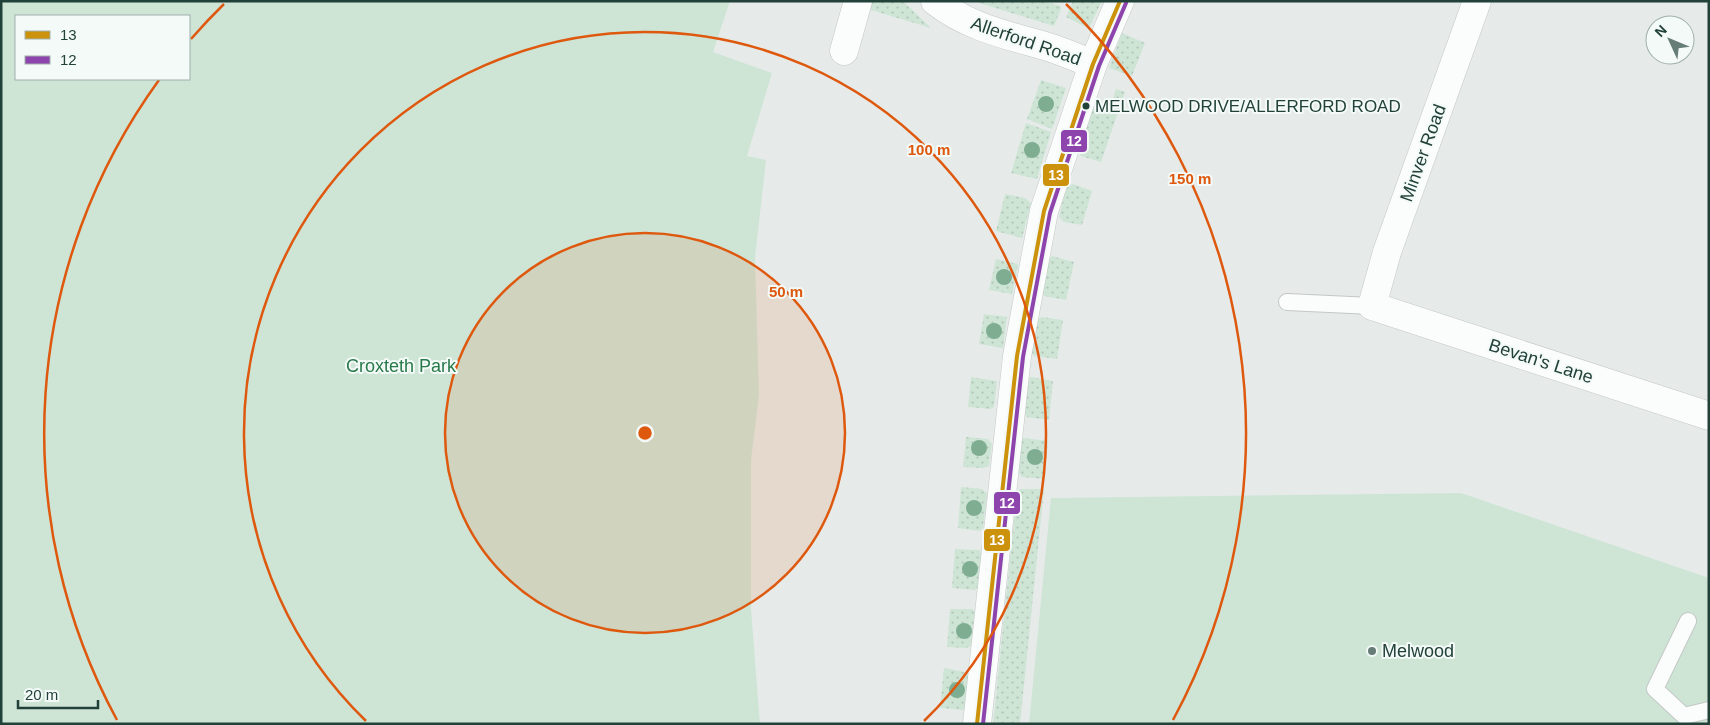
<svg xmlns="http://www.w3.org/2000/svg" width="1710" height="725" font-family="Arial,sans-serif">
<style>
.grass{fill:url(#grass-dots)}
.park{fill:#cee5d6;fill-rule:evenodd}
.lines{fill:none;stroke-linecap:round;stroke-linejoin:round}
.lane-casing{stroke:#c3c8c6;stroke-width:18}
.street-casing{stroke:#c3c8c6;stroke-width:29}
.lane{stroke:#fbfcfc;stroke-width:16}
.street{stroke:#fbfcfc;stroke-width:28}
.bus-1-casing{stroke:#f4faf7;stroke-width:8}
.bus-2-casing{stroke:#f4faf7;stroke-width:8}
.bus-1{stroke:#cc920b;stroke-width:4}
.bus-2{stroke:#8e44ad;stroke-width:4}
.tree{fill:#7ead92}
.ring{fill:none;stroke:#de580e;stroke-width:2.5}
.bus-dot{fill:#214139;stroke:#f4faf7;stroke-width:2}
.poi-dot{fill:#667c77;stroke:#f4faf7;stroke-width:2}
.labels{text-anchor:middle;stroke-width:4;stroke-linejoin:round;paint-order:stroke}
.bus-label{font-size:17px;fill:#214139;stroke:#f4faf7;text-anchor:start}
.street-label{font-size:18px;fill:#214139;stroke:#f4faf7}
.park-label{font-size:18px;fill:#287a4b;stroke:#f4faf7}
.poi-label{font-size:18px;fill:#214139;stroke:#f4faf7;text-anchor:start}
.centre{fill:#de580e;stroke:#f4faf7;stroke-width:2.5}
.ring-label{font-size:15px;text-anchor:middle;font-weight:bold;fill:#de580e;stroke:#f4faf7;stroke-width:4;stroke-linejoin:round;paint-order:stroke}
.line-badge{stroke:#f4faf7;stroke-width:2}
.badge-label{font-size:14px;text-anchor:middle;font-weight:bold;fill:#fff}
</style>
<defs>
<pattern id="grass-dots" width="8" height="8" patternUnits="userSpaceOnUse" patternTransform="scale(1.25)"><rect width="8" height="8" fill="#cee5d6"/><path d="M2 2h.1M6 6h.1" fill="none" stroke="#b1c6b8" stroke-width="1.8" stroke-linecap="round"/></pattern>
</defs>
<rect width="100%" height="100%" fill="#e6ebe9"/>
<g class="grass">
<path d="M862,1H903L931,28L861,7Z"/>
<path d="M973,1H1044L1061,6V9L1054,26Z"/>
<path d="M1073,1H1102L1090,26L1086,27L1066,17Z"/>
<path d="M1122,33L1145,43L1132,76L1109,68Z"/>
<path d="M1041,80L1066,88L1052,129L1027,119Z"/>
<path d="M1116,89L1125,92L1101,162L1081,156L1077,150L1091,108L1108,113Z"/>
<path d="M1026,123L1051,132L1037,179L1011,173Z"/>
<path d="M1073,184L1092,191L1082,225L1064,222L1059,217L1066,187Z"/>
<path d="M1005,194L1025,198L1031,203L1022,238L996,231Z"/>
<path d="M1052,256L1074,262L1066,300L1044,296L1042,292L1048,260Z"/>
<path d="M996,259L1018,264L1012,294L989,290Z"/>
<path d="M984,314L1007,317L1003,348L979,344Z"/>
<path d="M1042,317L1063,320L1057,359L1034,356L1031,352L1036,320Z"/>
<path d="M971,377L997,381L994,407L991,409L968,407Z"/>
<path d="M1031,377L1053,381L1049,420L1027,417L1023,412L1027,379Z"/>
<path d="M966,437L988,439L992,444L989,466L984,468L963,467Z"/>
<path d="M1024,438L1048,441L1044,479L1022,477L1019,473L1021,441Z"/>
<path d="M961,487L982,489L987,494L983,528L980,531L958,528Z"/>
<path d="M1020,489H1044L1020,724H993L1017,491Z"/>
<path d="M955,549L979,550L983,554L980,586L975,590L952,588Z"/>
<path d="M950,609H972L977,613L973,645L966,648L947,647Z"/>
<path d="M944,668L970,673L967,708L963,710L940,708Z"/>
</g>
<g class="park">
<path d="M1,1H730L713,52L772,73L747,156L766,160L755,258L759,395L751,460V608L760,724H1ZM16,16H189V79H16Z"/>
<path d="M1461,493L1709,578V724H1029L1051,498Z"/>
</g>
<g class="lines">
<g class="lane-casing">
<g id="lane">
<path d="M1287,302L1372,306"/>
<path d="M1688,621L1655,689L1684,716L1709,710"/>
</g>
</g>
<g class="street-casing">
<g id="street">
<path d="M935,1C968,27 1006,35 1045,46C1062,51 1077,58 1093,64"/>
<path d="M1477,1L1387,252L1372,306L1709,416"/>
<path d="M844,51L858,1"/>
<path d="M977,724L1017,356L1044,211L1093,64L1120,1"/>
</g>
</g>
<use href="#lane" class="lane"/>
<use href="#street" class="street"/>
<g class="bus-1-casing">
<path id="bus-1" d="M977,724L1017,356L1044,211L1093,64L1120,1"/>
</g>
<g class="bus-2-casing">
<path id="bus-2" d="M983,724L1023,357L1050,213L1099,66L1126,3"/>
</g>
<use href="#bus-1" class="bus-1"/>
<use href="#bus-2" class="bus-2"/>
</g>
<g class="tree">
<circle cx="1046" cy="104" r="8"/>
<circle cx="1032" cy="150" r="8"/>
<circle cx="1004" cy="277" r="8"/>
<circle cx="994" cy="331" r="8"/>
<circle cx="979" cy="448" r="8"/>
<circle cx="1035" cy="457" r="8"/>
<circle cx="974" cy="508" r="8"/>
<circle cx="970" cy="569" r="8"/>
<circle cx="964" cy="631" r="8"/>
<circle cx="957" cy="690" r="8"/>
</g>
<circle cx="645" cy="433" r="200" fill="#de580e" fill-opacity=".12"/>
<g class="ring">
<circle cx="645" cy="433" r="200"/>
<path d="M366 721A401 401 0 1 1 924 721"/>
<path d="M117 720A601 601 0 0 1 159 80M191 39A601 601 0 0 1 224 4M1066 4A601 601 0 0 1 1173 720"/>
</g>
<circle class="bus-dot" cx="1086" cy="106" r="4.5"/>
<circle class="poi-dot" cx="1372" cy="651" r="5"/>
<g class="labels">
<g class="bus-label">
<text x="1095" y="112">MELWOOD DRIVE/ALLERFORD ROAD</text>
</g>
<g class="street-label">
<text transform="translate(1026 41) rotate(19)" y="6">Allerford Road</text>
<text transform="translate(1423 153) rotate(-70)" y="6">Minver Road</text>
<text transform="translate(1541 361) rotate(18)" y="6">Bevan's Lane</text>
</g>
<g class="park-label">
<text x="401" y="372">Croxteth Park</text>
</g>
<g class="poi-label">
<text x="1382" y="657">Melwood</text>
</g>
</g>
<circle cx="645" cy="433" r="8" class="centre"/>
<g class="ring-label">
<text x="929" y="155">100 m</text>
<text x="1190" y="184">150 m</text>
<text x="786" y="297">50 m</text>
</g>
<g class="line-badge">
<rect x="1060" y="129" width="28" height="24" rx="5" fill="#8e44ad"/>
<rect x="1042" y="163" width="28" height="24" rx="5" fill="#cc920b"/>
<rect x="993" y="491" width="28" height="24" rx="5" fill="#8e44ad"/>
<rect x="983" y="528" width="28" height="24" rx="5" fill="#cc920b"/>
</g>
<g class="badge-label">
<text x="1074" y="146">12</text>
<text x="1056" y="180">13</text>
<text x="1007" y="508">12</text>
<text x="997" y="545">13</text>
</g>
<rect width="1710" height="725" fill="none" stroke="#214139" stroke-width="5"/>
<rect x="15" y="15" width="175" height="65" fill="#f4faf7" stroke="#a0b0ab"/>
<rect x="25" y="31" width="25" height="8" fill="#cc920b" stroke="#a0b0ab"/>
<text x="60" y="40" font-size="15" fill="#214139">13</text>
<rect x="25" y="56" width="25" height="8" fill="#8e44ad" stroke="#a0b0ab"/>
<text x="60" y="65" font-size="15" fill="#214139">12</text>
<g transform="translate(1670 40) rotate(314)"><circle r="24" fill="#f4faf7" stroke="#a0b0ab"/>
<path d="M0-4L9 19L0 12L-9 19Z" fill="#667c77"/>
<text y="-8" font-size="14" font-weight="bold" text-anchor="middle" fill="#214139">N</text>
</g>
<path d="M18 700v8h80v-8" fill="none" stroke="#214139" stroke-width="2.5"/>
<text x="25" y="700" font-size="15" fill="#214139" stroke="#f4faf7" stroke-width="4" paint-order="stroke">20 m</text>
</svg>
